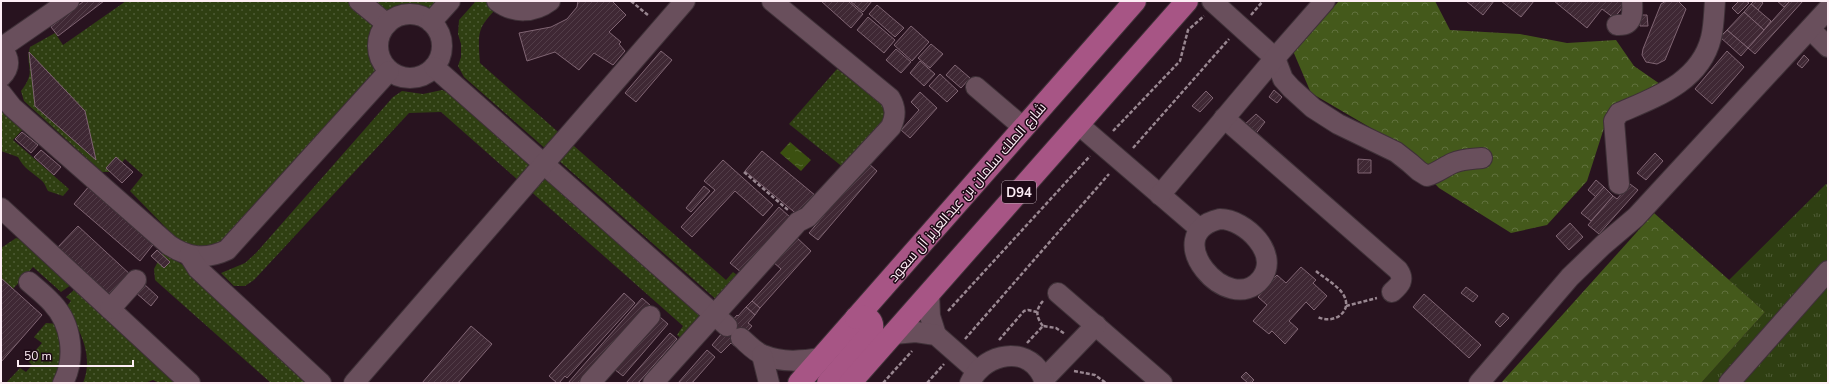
<svg xmlns="http://www.w3.org/2000/svg" width="1829" height="384" font-family="'Nunito Sans',Cairo,sans-serif">
<style>
.grass{fill:url(#grass-tufts)}
.forest{fill:url(#forest-crowns)}
.park{fill:url(#park-dots)}
.water{fill:url(#water-ripples)}
.building{fill:url(#building-hatch);stroke:#806573}
.lines{fill:none;stroke-linecap:round;stroke-linejoin:round}
.minor-casing{stroke:#3f3138;stroke-width:22}
.major-casing{stroke:#3f3138;stroke-width:24}
.path{stroke:#998791;stroke-width:2.5;stroke-dasharray:4 2;stroke-linecap:butt}
.minor{stroke:#694f5c;stroke-width:20}
.major{stroke:#a75585;stroke-width:22}
.labels{text-anchor:middle;stroke-width:3;stroke-linejoin:round;paint-order:stroke}
.shield{fill:#1e0a16;stroke:#baa9b2;stroke-width:1}
.shield-label{font-size:13px;font-weight:bold;fill:#fdedf5}
.street-label{font-size:14px;fill:#fdedf5;stroke:#1e0a16}
</style>
<defs>
<pattern id="grass-tufts" width="24" height="20" patternUnits="userSpaceOnUse"><rect width="24" height="20" fill="#2f3f12"/><path d="M3 7l-1-3M5 7V3M7 7l1-3M15 17l-1-3M17 17v-4M19 17l1-3" fill="none" stroke="#4e5b35"/></pattern>
<pattern id="forest-crowns" width="20" height="18" patternUnits="userSpaceOnUse"><rect width="20" height="18" fill="#44591b"/><path d="M2 6a3 3 0 1 1 6 0M12 15a3 3 0 1 1 6 0" fill="none" stroke="#60713d"/></pattern>
<pattern id="park-dots" width="8" height="8" patternUnits="userSpaceOnUse"><rect width="8" height="8" fill="#2f3f12"/><path d="M2 2h.1M6 6h.1" fill="none" stroke="#4e5b35" stroke-width="1.8" stroke-linecap="round"/></pattern>
<pattern id="water-ripples" width="26" height="14" patternUnits="userSpaceOnUse"><rect width="26" height="14" fill="#3b5010"/><path d="M2 4q2-2 4 0t4 0M15 11q2-2 4 0t4 0" fill="none" stroke="#586a33"/></pattern>
<pattern id="building-hatch" width="6" height="6" patternUnits="userSpaceOnUse"><rect width="6" height="6" fill="#3f2834"/><path d="M-1 1l2-2M0 6l6-6M5 7l2-2" fill="none" stroke="#523d48"/></pattern>
</defs>
<rect width="100%" height="100%" fill="#28131f"/>
<path class="grass" d="M1826,184L1828,185V383H1701L1765,312L1729,280Z"/>
<g class="forest">
<path d="M1339,1H1435L1450,30L1520,34L1567,43L1616,40L1634,66L1660,84L1604,128L1587,181L1547,225L1511,233L1439,188L1395,142L1311,93L1293,51Z"/>
<path d="M1654,213L1765,312L1701,383H1501Z"/>
</g>
<g class="park">
<path d="M126,1H347L372,23L383,36C377,48 378,57 384,69L250,234L201,252L177,239L130,191L143,175L125,159L113,172H102L24,101L21,91C38,69 24,67 30,47L55,33L63,45Z"/>
<path d="M375,1H450L433,13L411,12L398,16L387,12Z"/>
<path d="M476,1H503C479,28 477,26 480,63L726,280L733,272L748,283L727,309L464,77L458,66L461,57V44L458,34L459,20Z"/>
<path d="M837,69L888,107L893,114L849,172L789,124Z"/>
<path d="M442,90L455,95L711,324L691,346L677,335L683,326L441,112L409,113L254,280L245,286H234L221,273L245,263L256,253L393,97L402,91L423,94Z"/>
<path d="M1,106L24,128L13,140L69,189L63,196L48,191C46,187 44,182 41,180C32,172 24,169 18,157L1,151Z"/>
<path d="M16,238L27,242L71,285L61,292L33,267L12,290L1,314V248Z"/>
<path d="M163,252L186,267L316,383H271L155,280L154,269Z"/>
<path d="M75,289L182,383H159L153,380L145,383H83C94,358 81,329 65,308L71,301L66,297Z"/>
<path d="M46,323L59,324L66,383H6L20,368L26,372L32,365L27,360L42,343L34,337Z"/>
</g>
<path class="water" d="M790,142L811,160L801,171L780,153Z"/>
<g class="building">
<path d="M84,1H104L58,36L51,27Z"/>
<path d="M578,1H612L626,15L609,32L621,42L619,44L625,51L613,65L594,53L579,70L555,52L527,61L519,33L551,27L567,19L577,7Z"/>
<path d="M821,1H848L863,14L851,28Z"/>
<path d="M850,1H872L863,12Z"/>
<path d="M1466,1H1494L1483,15Z"/>
<path d="M1501,1H1534L1521,17Z"/>
<path d="M1554,1H1625L1627,2L1614,18L1602,9L1587,28Z"/>
<path d="M1666,1H1678L1686,9L1665,60L1657,64L1646,62L1642,55L1643,49L1661,4Z"/>
<path d="M1739,1H1746L1749,3L1738,14L1732,8Z"/>
<path d="M1754,1H1761L1763,3L1758,10L1751,4Z"/>
<path d="M1777,1H1790L1784,7Z"/>
<path d="M1790,1H1803L1755,54L1748,48Z"/>
<path d="M1751,4L1771,21L1764,30L1744,12Z"/>
<path d="M877,5L904,28L895,37L869,14Z"/>
<path d="M1744,12L1764,30L1748,48L1727,30Z"/>
<path d="M1639,15H1647L1648,26H1640Z"/>
<path d="M868,17L895,40L884,53L857,30Z"/>
<path d="M911,26L929,42L912,61L894,45Z"/>
<path d="M1727,30L1748,48L1741,56L1720,37Z"/>
<path d="M931,44L943,54L930,68L918,58Z"/>
<path d="M896,49L911,62L901,73L886,60Z"/>
<path d="M661,51L672,60L636,102L625,93Z"/>
<path d="M1727,51L1744,67L1712,104L1695,89Z"/>
<path d="M29,52L85,111L96,160L35,106Z"/>
<path d="M1804,55L1809,60L1802,68L1797,64Z"/>
<path d="M920,61L935,74L924,86L910,73Z"/>
<path d="M955,65L970,78L961,88L946,75Z"/>
<path d="M940,74L958,91L947,102L929,86Z"/>
<path d="M1274,90L1282,97L1277,103L1269,97Z"/>
<path d="M1206,91L1213,98L1200,112L1192,106Z"/>
<path d="M920,92L937,108L910,138L901,130L919,110L911,102Z"/>
<path d="M1256,114L1265,122L1254,136L1243,126Z"/>
<path d="M22,132L38,145L31,153L15,139Z"/>
<path d="M41,150L61,167L54,175L34,157Z"/>
<path d="M762,151L816,196L799,216L745,171Z"/>
<path d="M1655,153L1663,161L1646,180L1637,173Z"/>
<path d="M116,157L133,172L122,183L106,168Z"/>
<path d="M1358,159L1371,160V173H1358Z"/>
<path d="M723,160L773,205L763,216L735,191L692,237L681,227L715,190L704,181Z"/>
<path d="M868,163L877,171L818,240L809,233Z"/>
<path d="M1596,180L1604,187L1596,197L1588,190Z"/>
<path d="M1630,184L1638,190L1599,234L1588,225L1613,196L1617,199Z"/>
<path d="M90,185L156,241L140,261L74,204Z"/>
<path d="M704,186L710,191L691,212L686,208Z"/>
<path d="M1604,187L1613,196L1591,221L1581,213Z"/>
<path d="M779,207L791,218L742,273L730,263Z"/>
<path d="M1570,223L1583,237L1569,250L1556,236Z"/>
<path d="M78,226L133,277L112,300L57,248Z"/>
<path d="M795,236L811,251L760,308L752,301L781,269L772,261Z"/>
<path d="M157,250L170,262L164,268L151,256Z"/>
<path d="M1301,267L1316,280L1313,283L1327,296L1314,310L1306,302L1289,321L1298,329L1285,344L1272,331L1269,334L1253,321L1267,305L1258,297L1262,292L1258,288L1269,275L1273,279L1277,275L1286,283Z"/>
<path d="M1,278L42,315L1,362Z"/>
<path d="M143,283L158,297L151,306L135,292Z"/>
<path d="M1466,287L1478,296L1473,302L1461,293Z"/>
<path d="M624,293L635,303L567,378L565,376L559,383H557L549,376Z"/>
<path d="M1424,294L1481,345L1469,358L1413,307Z"/>
<path d="M642,298L651,306L583,383H568Z"/>
<path d="M752,301L760,308L755,315L746,307Z"/>
<path d="M746,307L755,315L748,323L752,326L734,346L731,343L721,353L712,345L737,315L738,316Z"/>
<path d="M1503,313L1509,318L1500,327L1495,322Z"/>
<path d="M660,317L668,324L623,376L614,369Z"/>
<path d="M471,326L492,344L458,383H422Z"/>
<path d="M670,333L677,339L638,383H626Z"/>
<path d="M707,350L715,357L692,383H678Z"/>
<path d="M1246,372L1254,380L1251,383H1248L1241,377Z"/>
</g>
<g class="lines">
<g class="minor-casing">
<g id="minor">
<path d="M359,1L387,24"/>
<path d="M497,1C514,14 534,13 550,1"/>
<path d="M1212,1L1275,58L1283,79L1291,88L1313,108L1338,124L1396,152L1410,163L1419,171L1427,176C1437,173 1444,167 1453,163C1462,159 1472,159 1482,158"/>
<circle cx="410" cy="46" r="32"/>
<path d="M431,22L450,1"/>
<path d="M1617,25C1633,26 1633,14 1632,1"/>
<path d="M1810,29L1828,47"/>
<path d="M1,48L69,1"/>
<path d="M1,48C10,58 11,67 1,77"/>
<path d="M434,67L727,326"/>
<path d="M976,87L1024,128"/>
<path d="M1,93L12,107L169,245C188,258 206,260 227,250L389,71"/>
<path d="M1224,118L1398,270C1405,280 1400,285 1392,292"/>
<path d="M1079,125L1200,229"/>
<path d="M1619,184L1614,121L1619,113C1656,97 1700,82 1711,38C1714,26 1714,13 1715,1"/>
<path d="M1160,195L1275,58L1325,1"/>
<path d="M1,208L190,383"/>
<path d="M1220,219C1245,219 1281,254 1261,279C1229,319 1156,234 1220,219Z"/>
<path d="M189,255L198,269L321,383"/>
<path d="M29,282C37,289 45,295 52,303C72,324 76,358 63,383"/>
<path d="M929,293L930,316L936,335"/>
<path d="M1058,293L1162,383"/>
<path d="M110,309L136,280"/>
<path d="M893,334L916,332L936,335L977,371"/>
<path d="M741,338C748,344 755,352 763,355C782,363 802,361 822,358"/>
<path d="M762,355L769,383"/>
<path d="M1044,379L1096,325"/>
<path d="M354,383L685,1"/>
<path d="M590,383L650,316"/>
<path d="M653,383L798,222L808,217L891,127C896,116 896,108 890,98L772,1"/>
<path d="M970,383C981,357 1019,345 1038,369C1041,373 1044,377 1044,383"/>
<path d="M1479,383L1570,277L1603,245L1636,217L1828,9"/>
<path d="M1729,383L1828,271"/>
</g>
</g>
<g class="major-casing">
<g id="major">
<path d="M799,383L1135,1"/>
<path d="M828,383L871,333C875,321 868,314 856,318"/>
<path d="M850,383L1187,1"/>
</g>
</g>
<g class="path">
<path d="M631,1L649,16"/>
<path d="M1251,15L1263,1"/>
<path d="M1113,131L1180,61L1188,30L1204,16"/>
<path d="M1133,148L1229,39"/>
<path d="M744,172L788,210"/>
<path d="M1316,271C1324,278 1337,285 1343,294C1354,311 1334,325 1318,317"/>
<path d="M1346,306L1377,298"/>
<path d="M948,311L1090,156"/>
<path d="M1043,326C1036,317 1035,310 1043,301"/>
<path d="M965,339L1109,174"/>
<path d="M999,340L1024,311L1028,310L1037,312"/>
<path d="M1027,343L1043,326L1056,328L1065,334"/>
<path d="M1074,371L1095,375L1106,383"/>
<path d="M883,383L912,351"/>
<path d="M927,383L944,364"/>
</g>
<use href="#minor" class="minor"/>
<use href="#major" class="major"/>
</g>
<g class="labels">
<rect class="shield" x="1002" y="181" width="34" height="22" rx="3"/>
<g class="shield-label">
<text x="1019" y="197">D94</text>
</g>
<g class="street-label">
<text transform="translate(967 192) rotate(-49)" y="5">شارع الملك سلمان بن عبدالعزيز آل سعود</text>
</g>
</g>
<rect width="1829" height="384" fill="none" stroke="#fdedf5" stroke-width="4"/>
<path d="M18 360v6h115v-6" fill="none" stroke="#fdedf5" stroke-width="2"/>
<text x="24" y="360" font-size="12" fill="#fdedf5" stroke="#1e0a16" stroke-width="3" paint-order="stroke">50 m</text>
</svg>
